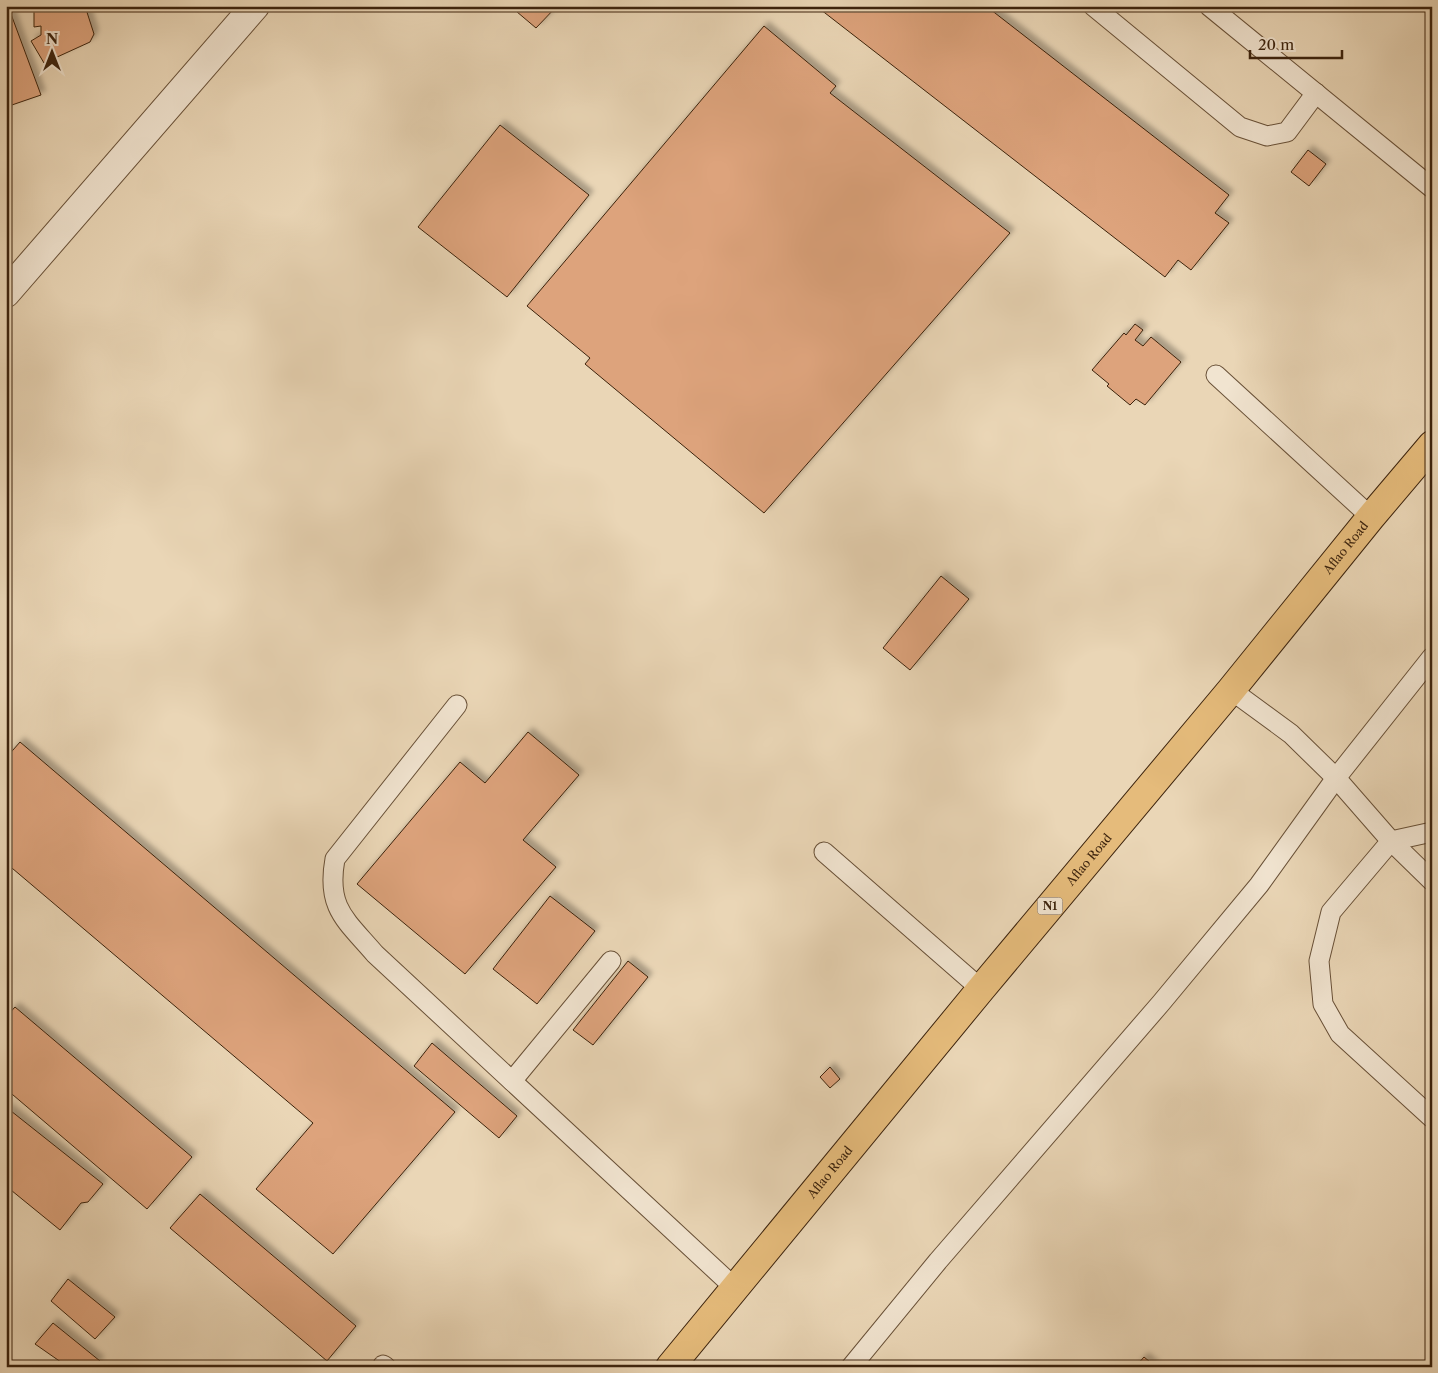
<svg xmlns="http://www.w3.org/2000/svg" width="1438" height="1373" font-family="'Libre Caslon Text',serif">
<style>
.building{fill:#dda37b;stroke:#3c230d;filter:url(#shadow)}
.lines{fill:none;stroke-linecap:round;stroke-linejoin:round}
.lane-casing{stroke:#685037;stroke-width:21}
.street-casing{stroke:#685037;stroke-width:30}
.highway-casing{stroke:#3c230d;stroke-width:30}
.lane{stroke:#f1e4d0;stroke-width:19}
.street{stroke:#f1e4d0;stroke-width:28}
.highway{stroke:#e5bb7b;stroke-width:28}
.labels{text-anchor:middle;stroke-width:4.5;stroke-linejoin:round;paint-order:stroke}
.shield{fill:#f1e4d0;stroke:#725d48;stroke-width:1}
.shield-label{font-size:11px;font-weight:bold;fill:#3c230d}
.street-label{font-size:12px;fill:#3c230d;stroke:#f1e4d0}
</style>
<defs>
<filter id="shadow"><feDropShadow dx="4.5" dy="-4.5" stdDeviation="2.5" flood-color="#0004"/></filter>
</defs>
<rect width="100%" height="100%" fill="#ead6b6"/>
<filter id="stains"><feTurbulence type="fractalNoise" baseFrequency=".004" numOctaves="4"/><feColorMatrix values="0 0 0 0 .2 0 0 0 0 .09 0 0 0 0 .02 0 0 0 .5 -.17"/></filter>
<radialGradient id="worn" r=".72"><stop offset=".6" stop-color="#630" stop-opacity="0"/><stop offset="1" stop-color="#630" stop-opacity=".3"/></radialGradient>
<g class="building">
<path d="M6,6H8L41,95L6,107Z"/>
<path d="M32,6H85L94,34L90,42L44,63L31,41L41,35V26L34,27V9Z"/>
<path d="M510,6H557L536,28Z"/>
<path d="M816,6H986L1229,195L1215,213L1229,223L1191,270L1178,260L1165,277Z"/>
<path d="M764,26L836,86L830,93L1010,233L764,513L585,364L590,358L527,306Z"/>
<path d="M500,125L589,195L507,297L418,227Z"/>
<path d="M1308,150L1326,164L1309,186L1291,172Z"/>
<path d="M1135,324L1143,330L1135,340L1143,346L1151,337L1181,362L1145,405L1136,399L1130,405L1107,386L1109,384L1092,370L1124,333L1126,335Z"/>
<path d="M941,576L969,599L910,670L883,648Z"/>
<path d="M528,732L579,775L523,840L556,867L465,974L357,884L460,762L485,783Z"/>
<path d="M20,742L455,1112L333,1254L256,1189L313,1123L6,863V758Z"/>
<path d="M550,896L595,931L537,1004L493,969Z"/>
<path d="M628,961L648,977L593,1045L573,1030Z"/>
<path d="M15,1007L192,1157L147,1209L6,1089V1017Z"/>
<path d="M432,1043L517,1116L499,1138L414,1066Z"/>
<path d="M830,1067L840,1079L830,1088L820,1077Z"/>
<path d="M6,1107L103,1184L88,1202L81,1203L60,1230L6,1186Z"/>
<path d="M200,1194L356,1326L327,1361L170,1228Z"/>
<path d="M68,1279L115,1317L95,1339L51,1301Z"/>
<path d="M53,1323L100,1361L95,1367H68L35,1344Z"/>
<path d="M1144,1357L1156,1367H1135Z"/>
</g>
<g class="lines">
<g class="lane-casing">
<g id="lane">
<path d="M1093,6L1240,127L1267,136L1287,132L1316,93"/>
<path d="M1209,6L1432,188"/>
<path d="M1216,375L1371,517"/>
<path d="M1231,690L1291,734L1336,778L1391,841L1432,881"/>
<path d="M457,705L335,859C326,908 346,920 375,954L735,1288"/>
<path d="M1432,832L1391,841L1331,912L1319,961L1323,1004L1340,1034L1432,1118"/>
<path d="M824,852L981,989"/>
<path d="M512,1081L611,961"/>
<path d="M383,1365L386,1367"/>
<path d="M851,1367L938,1261L1161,1003L1259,885L1336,778L1432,657"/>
</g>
</g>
<g class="street-casing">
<path id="street" d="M6,293L255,6"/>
</g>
<g class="highway-casing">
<g id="highway">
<path id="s1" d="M670,1367L981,989L1231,690L1371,517L1432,445"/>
</g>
</g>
<use href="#lane" class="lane"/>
<use href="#street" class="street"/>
<use href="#highway" class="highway"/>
</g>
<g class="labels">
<rect class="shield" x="1037.5" y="897.5" width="25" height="17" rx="4"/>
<g class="shield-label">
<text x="1050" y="910">N1</text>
</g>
<g class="street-label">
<text dy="4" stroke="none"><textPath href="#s1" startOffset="1062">Aflao Road</textPath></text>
<text dy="4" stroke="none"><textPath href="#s1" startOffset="658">Aflao Road</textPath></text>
<text dy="4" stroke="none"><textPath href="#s1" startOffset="252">Aflao Road</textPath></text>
</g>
</g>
<rect width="1438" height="1373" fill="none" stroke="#ead6b6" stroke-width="25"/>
<rect x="8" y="8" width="1423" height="1358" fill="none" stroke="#3c230d" stroke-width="2.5"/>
<rect x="12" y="12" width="1413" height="1348" fill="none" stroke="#3c230d"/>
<g transform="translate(52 52)" stroke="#f1e4d0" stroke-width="4" paint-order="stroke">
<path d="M0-4L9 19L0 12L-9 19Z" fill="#3c230d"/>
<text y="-8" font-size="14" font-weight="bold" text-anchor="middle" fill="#3c230d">N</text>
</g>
<path d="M1250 50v8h92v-8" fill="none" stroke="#3c230d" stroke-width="2.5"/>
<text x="1258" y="50" font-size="15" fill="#3c230d" stroke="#f1e4d0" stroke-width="4" paint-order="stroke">20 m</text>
<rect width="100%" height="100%" filter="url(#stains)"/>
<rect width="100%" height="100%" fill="url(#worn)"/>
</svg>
